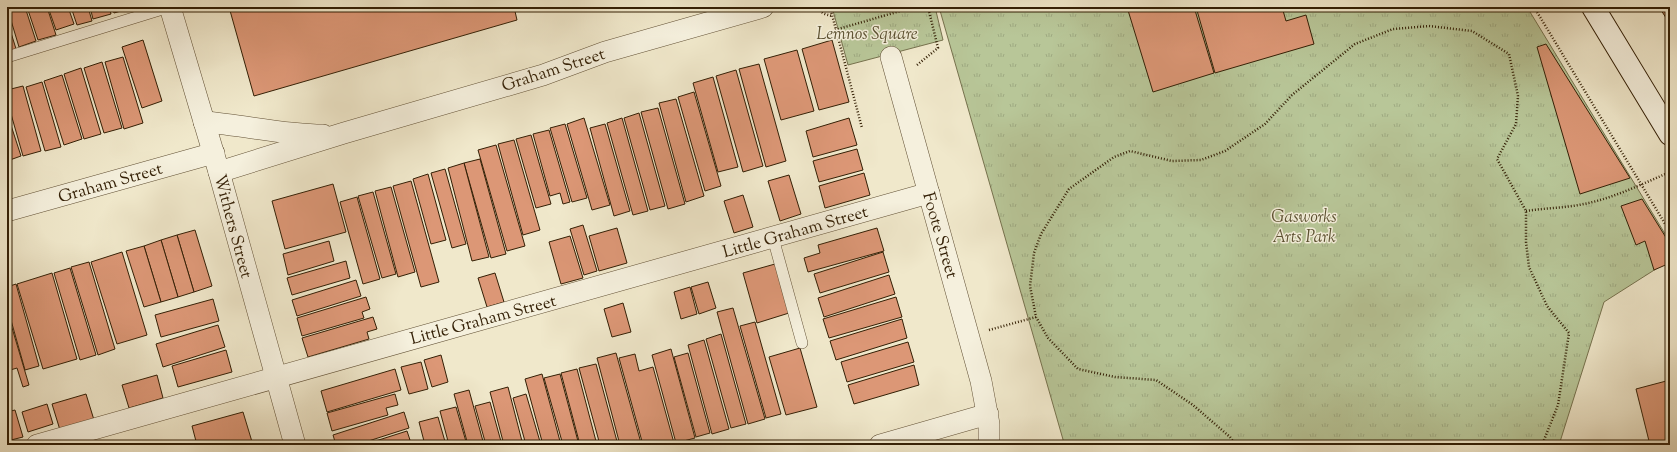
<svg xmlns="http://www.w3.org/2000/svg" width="1677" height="452" font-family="'Sorts Mill Goudy',serif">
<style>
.park{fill:url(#park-tufts);stroke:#76724e}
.building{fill:#dc9776;stroke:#331f05}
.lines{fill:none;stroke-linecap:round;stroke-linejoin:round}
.lane-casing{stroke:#625136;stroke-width:12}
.street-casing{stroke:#625136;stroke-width:22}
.secondary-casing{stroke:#331f05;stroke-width:24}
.path{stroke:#331f05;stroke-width:2.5;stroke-dasharray:1 2;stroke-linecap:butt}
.lane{stroke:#f5f0dd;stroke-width:11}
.street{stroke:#f5f0dd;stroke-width:21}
.secondary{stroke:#f5f0dd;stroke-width:22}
.labels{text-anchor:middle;stroke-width:3;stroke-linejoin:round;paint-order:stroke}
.park-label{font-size:17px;font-style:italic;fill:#5b5131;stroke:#f5f0dd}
.street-label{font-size:17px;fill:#331f05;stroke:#f5f0dd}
</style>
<defs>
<pattern id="park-tufts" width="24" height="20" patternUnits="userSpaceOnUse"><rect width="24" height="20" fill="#b8c698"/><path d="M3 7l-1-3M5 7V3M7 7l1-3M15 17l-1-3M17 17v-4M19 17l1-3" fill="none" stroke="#9faa82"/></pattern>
</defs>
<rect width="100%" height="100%" fill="#f0e8cb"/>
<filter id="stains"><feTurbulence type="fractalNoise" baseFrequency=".005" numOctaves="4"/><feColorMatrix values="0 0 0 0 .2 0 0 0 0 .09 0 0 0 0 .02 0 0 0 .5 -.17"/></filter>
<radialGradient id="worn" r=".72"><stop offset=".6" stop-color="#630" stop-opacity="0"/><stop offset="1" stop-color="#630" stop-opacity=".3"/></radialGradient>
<g class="park">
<path d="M832,7H935L943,40L848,65Z"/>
<path d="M939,7H1527L1670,242V260L1604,302L1559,445H1066L1064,443Z"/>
</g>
<g class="building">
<path d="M7,7H25L36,41L19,47Z"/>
<path d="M27,7H47L56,35L38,40Z"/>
<path d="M48,7H68L74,24L56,30Z"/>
<path d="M71,7H88L92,21L77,25Z"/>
<path d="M90,7H109L111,14L93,19Z"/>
<path d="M112,7H131V8L114,13Z"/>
<path d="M229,7H514L517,20L254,96Z"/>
<path d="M1127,7H1194L1214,73L1153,92Z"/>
<path d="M1196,7H1282L1286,21L1306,15L1314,44L1215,73Z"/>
<path d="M1659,7H1670V24Z"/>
<path d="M7,20L17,52L7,56Z"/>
<path d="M143,40L162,101L142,108L122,47Z"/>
<path d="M832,40L849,102L819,110L802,49Z"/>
<path d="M1546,44L1630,178L1580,194L1537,47Z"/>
<path d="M797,50L814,111L781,120L764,59Z"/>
<path d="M123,57L143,123L124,129L105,62Z"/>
<path d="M102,62L122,128L104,133L84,68Z"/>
<path d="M759,64L786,161L766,167L739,69Z"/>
<path d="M81,68L101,134L84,139L64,74Z"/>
<path d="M736,70L763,166L743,172L716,76Z"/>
<path d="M62,75L82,139L64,145L44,81Z"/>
<path d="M713,77L738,167L718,172L693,83Z"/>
<path d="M42,82L61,147L45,151L26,87Z"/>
<path d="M23,86L41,151L23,156L7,100V90Z"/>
<path d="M694,92L721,186L705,191L678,97Z"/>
<path d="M676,99L704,196L686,202L659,103Z"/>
<path d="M658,108L685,204L668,209L641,112Z"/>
<path d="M7,113L21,156L7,161Z"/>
<path d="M639,113L665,206L650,210L624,118Z"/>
<path d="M584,118L610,205L592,210L567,124Z"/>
<path d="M622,118L648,211L633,215L607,123Z"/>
<path d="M849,118L857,145L813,157L806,131Z"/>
<path d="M565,124L587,198L572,202L550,128Z"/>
<path d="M605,124L630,211L614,216L590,128Z"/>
<path d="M549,130L570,202L563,204L560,193L550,196L533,134Z"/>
<path d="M531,135L551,204L536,208L516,139Z"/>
<path d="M514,140L540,230L523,235L498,144Z"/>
<path d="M496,145L525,246L507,251L478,150Z"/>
<path d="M857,149L863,170L819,182L813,161Z"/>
<path d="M480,159L506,254L491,258L464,163Z"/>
<path d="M464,163L489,257L472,261L448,168Z"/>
<path d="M445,169L466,244L452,248L431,173Z"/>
<path d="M864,173L870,195L825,208L819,186Z"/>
<path d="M428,174L446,240L431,244L413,179Z"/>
<path d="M789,175L801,214L780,221L768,181Z"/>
<path d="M411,181L439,282L421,287L393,186Z"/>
<path d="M333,184L346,232L285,249L272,201Z"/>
<path d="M391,187L415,272L398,277L375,191Z"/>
<path d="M373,192L396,274L382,278L358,196Z"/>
<path d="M743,195L753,227L734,233L724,201Z"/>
<path d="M357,197L380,279L363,284L340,202Z"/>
<path d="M1642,199L1670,244V263L1654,270L1645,241L1636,245L1621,206Z"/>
<path d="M583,225L597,271L584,275L570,229Z"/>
<path d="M617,228L627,263L599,271L589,236Z"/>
<path d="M877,228L884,251L808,272L804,258L820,253L818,245Z"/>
<path d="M195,230L212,286L194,292L177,235Z"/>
<path d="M177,235L194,292L178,297L161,240Z"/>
<path d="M570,236L583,278L561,284L549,242Z"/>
<path d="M161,240L178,297L161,302L144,246Z"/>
<path d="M329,241L334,261L288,275L283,254Z"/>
<path d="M144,246L161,302L144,307L126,251Z"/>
<path d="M122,252L147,335L117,344L91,262Z"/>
<path d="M883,252L889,272L820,293L814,274Z"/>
<path d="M346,261L350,278L292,295L287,278Z"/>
<path d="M89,262L115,349L98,355L71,267Z"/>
<path d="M775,264L789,313L757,323L743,273Z"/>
<path d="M70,268L96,355L80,360L54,273Z"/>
<path d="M52,273L77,359L43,369L17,284Z"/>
<path d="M495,273L504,302L487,307L478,278Z"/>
<path d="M889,275L895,294L824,317L818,298Z"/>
<path d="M356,280L361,296L297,316L292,300Z"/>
<path d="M708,282L716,308L699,314L691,287Z"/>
<path d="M16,284L39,366L25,370L7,306V287Z"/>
<path d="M690,287L697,314L681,319L674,292Z"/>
<path d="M366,297L370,309L362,312L364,318L302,336L297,318Z"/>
<path d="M896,297L902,317L829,338L823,319Z"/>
<path d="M213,299L219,321L161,337L155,315Z"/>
<path d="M623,303L631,332L612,337L604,309Z"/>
<path d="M733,308L765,419L748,424L717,312Z"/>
<path d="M7,311L29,385L23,387L17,368L7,371Z"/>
<path d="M373,317L377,329L367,332L369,339L308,357L302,338Z"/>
<path d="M902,319L907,338L836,360L830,341Z"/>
<path d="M755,322L781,414L766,418L740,326Z"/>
<path d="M218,325L225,347L163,367L156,344Z"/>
<path d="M721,334L746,424L731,428L706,339Z"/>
<path d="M704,340L729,429L712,434L688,345Z"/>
<path d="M908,342L914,362L847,382L841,362Z"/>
<path d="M800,348L817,407L786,415L769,357Z"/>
<path d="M671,349L695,438L676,443L652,355Z"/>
<path d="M226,350L232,372L178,387L172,366Z"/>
<path d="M616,353L641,443L635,445H620L597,358Z"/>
<path d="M688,353L710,433L696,437L674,357Z"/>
<path d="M635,354L639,371L653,367L674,443L666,445H643L619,358Z"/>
<path d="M441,355L448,382L432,387L424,360Z"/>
<path d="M421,362L428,389L409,394L401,367Z"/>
<path d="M596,364L618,445H600L579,368Z"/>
<path d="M914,365L919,385L854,404L848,385Z"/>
<path d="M395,369L401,390L327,412L321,391Z"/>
<path d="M577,369L597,445H580L561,373Z"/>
<path d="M542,374L561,445H543L525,379Z"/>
<path d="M560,374L579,445H563L544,378Z"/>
<path d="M157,375L163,398L129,408L122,385Z"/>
<path d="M1670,380V445H1650L1636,389Z"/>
<path d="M508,387L523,445H504L490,392Z"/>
<path d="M469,390L484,445H468L454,394Z"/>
<path d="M86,394L94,420L60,430L52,404Z"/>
<path d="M395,394L398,405L386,408L388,415L332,431L327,413Z"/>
<path d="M526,394L541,445H526L513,398Z"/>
<path d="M490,402L502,445H486L475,406Z"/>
<path d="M47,404L53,424L28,432L22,412Z"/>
<path d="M456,407L467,445H449L440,411Z"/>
<path d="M15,410L23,437L7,441V412Z"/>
<path d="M243,412L253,445H197L192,426Z"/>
<path d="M404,412L409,428L356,445H336L333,435Z"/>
<path d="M438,417L446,445H425L419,422Z"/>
<path d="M407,431L410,440L395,445H363Z"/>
</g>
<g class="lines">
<g class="lane-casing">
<g id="lane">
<path d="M7,57L169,7"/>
<path d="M773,238L802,343"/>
</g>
</g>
<g class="street-casing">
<g id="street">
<path d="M170,7L219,172L295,445"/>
<path d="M891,57L981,381L989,424V445"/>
<path d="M204,122C244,125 283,135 323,135"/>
<path d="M219,172L344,133L543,75L605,52L763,7"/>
<path d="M7,211L214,153"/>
<path d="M37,445C334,359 632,279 929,193"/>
<path d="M880,445L988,414"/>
</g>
</g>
<g class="secondary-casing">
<path id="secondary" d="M1593,7L1670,134"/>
</g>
<g class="path">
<path d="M819,7C821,14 825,14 832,16"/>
<path d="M830,7L862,128"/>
<path d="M1534,7L1670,232"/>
<path d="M835,30L914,7"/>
<path d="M917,65L938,48L928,7"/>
<path d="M1526,211C1545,208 1565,208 1584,204C1614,198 1642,184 1670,172"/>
<path d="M989,330L1036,317"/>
<path d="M1236,445L1230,437L1193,405L1156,380L1115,377L1078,369L1048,338L1036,317L1030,286L1034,253L1041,234L1069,189L1114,157L1130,151L1172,161L1201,160L1225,151L1265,124L1292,95L1355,44L1393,29L1429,26L1472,31L1509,54L1518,96L1516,124L1497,159L1526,211V242L1529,267L1547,306L1569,333L1558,405L1542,445"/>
</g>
<use href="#lane" class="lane"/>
<use href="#street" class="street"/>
<use href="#secondary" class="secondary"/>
</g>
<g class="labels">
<g class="park-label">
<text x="867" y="39">Lemnos Square</text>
<text x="1304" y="222">Gasworks<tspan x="1304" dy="20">Arts Park</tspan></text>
</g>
<g class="street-label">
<text transform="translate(553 69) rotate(-18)" y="6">Graham Street</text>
<text transform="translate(110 182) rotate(-16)" y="6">Graham Street</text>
<text transform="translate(234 226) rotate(75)" y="6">Withers Street</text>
<text transform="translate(795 231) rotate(-16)" y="6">Little Graham Street</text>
<text transform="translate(941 235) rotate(74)" y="6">Foote Street</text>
<text transform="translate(483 319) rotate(-15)" y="6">Little Graham Street</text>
</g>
</g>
<rect width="1677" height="452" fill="none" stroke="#f0e8cb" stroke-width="24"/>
<rect x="8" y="8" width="1661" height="436" fill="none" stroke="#331f05" stroke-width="2"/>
<rect x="12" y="12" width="1653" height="428" fill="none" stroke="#331f05"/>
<rect width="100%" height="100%" filter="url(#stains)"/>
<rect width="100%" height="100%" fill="url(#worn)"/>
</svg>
